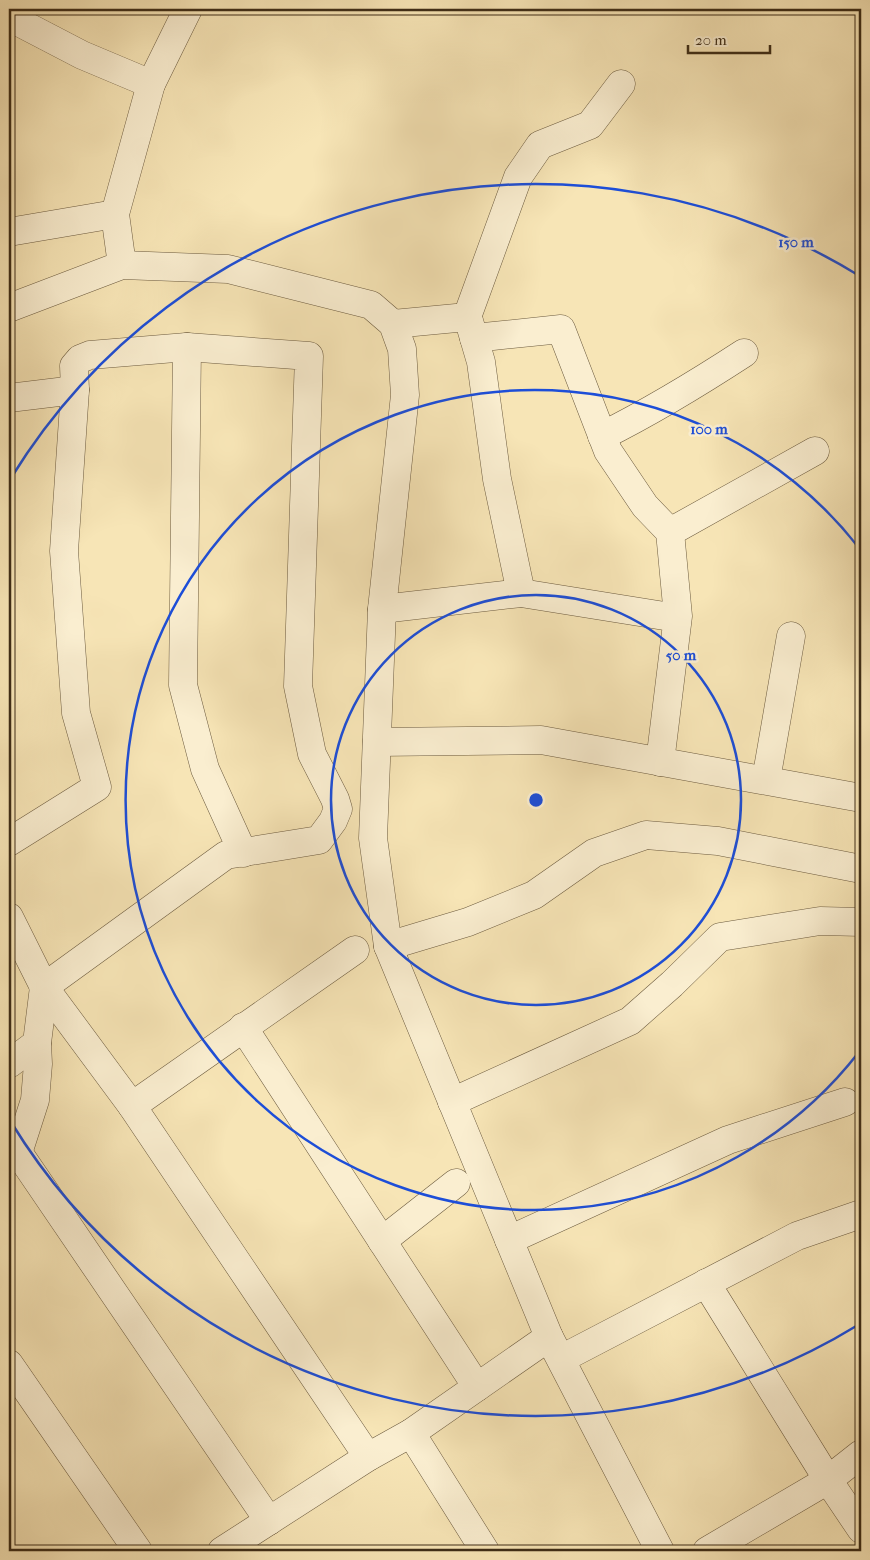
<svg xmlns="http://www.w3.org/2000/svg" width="870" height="1560" font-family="'IM FELL French Canon',serif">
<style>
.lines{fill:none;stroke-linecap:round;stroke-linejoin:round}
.minor-casing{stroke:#6c5b3f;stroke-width:29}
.tertiary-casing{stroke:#6c5b3f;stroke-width:29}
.minor{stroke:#faeed0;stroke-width:28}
.tertiary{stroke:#faeed0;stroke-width:28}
.ring{fill:none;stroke:#1d4ed8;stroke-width:2.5}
.centre{fill:#1d4ed8;stroke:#faeed0;stroke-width:2.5}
.ring-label{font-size:15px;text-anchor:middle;font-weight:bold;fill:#1d4ed8;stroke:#faeed0;stroke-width:5;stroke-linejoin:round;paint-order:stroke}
</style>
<rect width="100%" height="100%" fill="#f7e5b6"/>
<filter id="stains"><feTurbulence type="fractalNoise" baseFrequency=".004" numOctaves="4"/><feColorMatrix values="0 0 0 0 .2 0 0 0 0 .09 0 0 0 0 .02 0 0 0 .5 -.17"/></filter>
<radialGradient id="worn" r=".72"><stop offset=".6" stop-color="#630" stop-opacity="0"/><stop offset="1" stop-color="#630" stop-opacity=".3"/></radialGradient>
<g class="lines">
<g class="minor-casing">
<g id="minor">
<path d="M9,17L82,55L151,84"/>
<path d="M9,232L115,214"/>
<path d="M122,265L115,214L151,84L188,9"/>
<path d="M9,308L122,265L228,269L371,305L393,324L402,349L405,395L382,609L373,838L388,946L549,1337"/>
<path d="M469,321L481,362L497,479L521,593"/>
<path d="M393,324L467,317L518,177L540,145L590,125L621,84"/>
<path d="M474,338L561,329L608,451L645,506L670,532L678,616L660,762"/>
<path d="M187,347L183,685L205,769L243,853"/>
<path d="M9,398L75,390"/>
<path d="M602,436C652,411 698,383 744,353"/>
<path d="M670,532L815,451"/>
<path d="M382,609L521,593L677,618"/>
<path d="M377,742L541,740L861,798"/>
<path d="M766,780L791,636"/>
<path d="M9,842L97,787L76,713L64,551L75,390L74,366L80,359L90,355L187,347L309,356L298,686L312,754L335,799L338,809L333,821L319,840L226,855L44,987L37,1043L9,1064"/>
<path d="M9,917L44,987L132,1106L368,1457"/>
<path d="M388,946L468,922L534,895L594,853L646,835L718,841L861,869"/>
<path d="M243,1027L477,1387"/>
<path d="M452,1102L630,1021L672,984L720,937L820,921L861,922"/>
<path d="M132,1106L355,950"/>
<path d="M9,1139L269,1521"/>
<path d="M9,1160L18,1153L35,1100L38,1064L37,1043"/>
<path d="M509,1240L728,1140L845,1102"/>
<path d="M382,1241L456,1183"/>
<path d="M706,1283L828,1480L861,1529"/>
<path d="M561,1359L797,1236L861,1214"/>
<path d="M9,1364L138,1551"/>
<path d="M411,1433L485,1551"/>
<path d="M707,1551L828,1480L861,1454"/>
</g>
</g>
<g class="tertiary-casing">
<path id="tertiary" d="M222,1551L368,1457L411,1433L549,1337L660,1551"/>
</g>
<use href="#minor" class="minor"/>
<use href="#tertiary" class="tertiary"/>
</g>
<g class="ring">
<circle cx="536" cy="800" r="205"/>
<path d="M859 1052A410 410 0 1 1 859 548"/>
<path d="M858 1325A616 616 0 0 1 11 1122M11 478A616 616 0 0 1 858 275"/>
</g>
<circle cx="536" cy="800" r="8" class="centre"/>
<g class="ring-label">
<text x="796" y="247">150 m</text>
<text x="709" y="434">100 m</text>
<text x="681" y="660">50 m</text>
</g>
<rect width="870" height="1560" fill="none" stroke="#f7e5b6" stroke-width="30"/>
<rect x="10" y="10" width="850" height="1540" fill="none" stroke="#3e2d17" stroke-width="2.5"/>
<rect x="15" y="15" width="840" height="1530" fill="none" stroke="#3e2d17"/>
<path d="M688 45v8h82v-8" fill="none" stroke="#3e2d17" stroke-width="2.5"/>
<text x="695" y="45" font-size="15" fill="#3e2d17" stroke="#faeed0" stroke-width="4" paint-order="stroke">20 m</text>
<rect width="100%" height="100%" filter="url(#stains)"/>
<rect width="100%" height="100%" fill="url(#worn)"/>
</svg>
